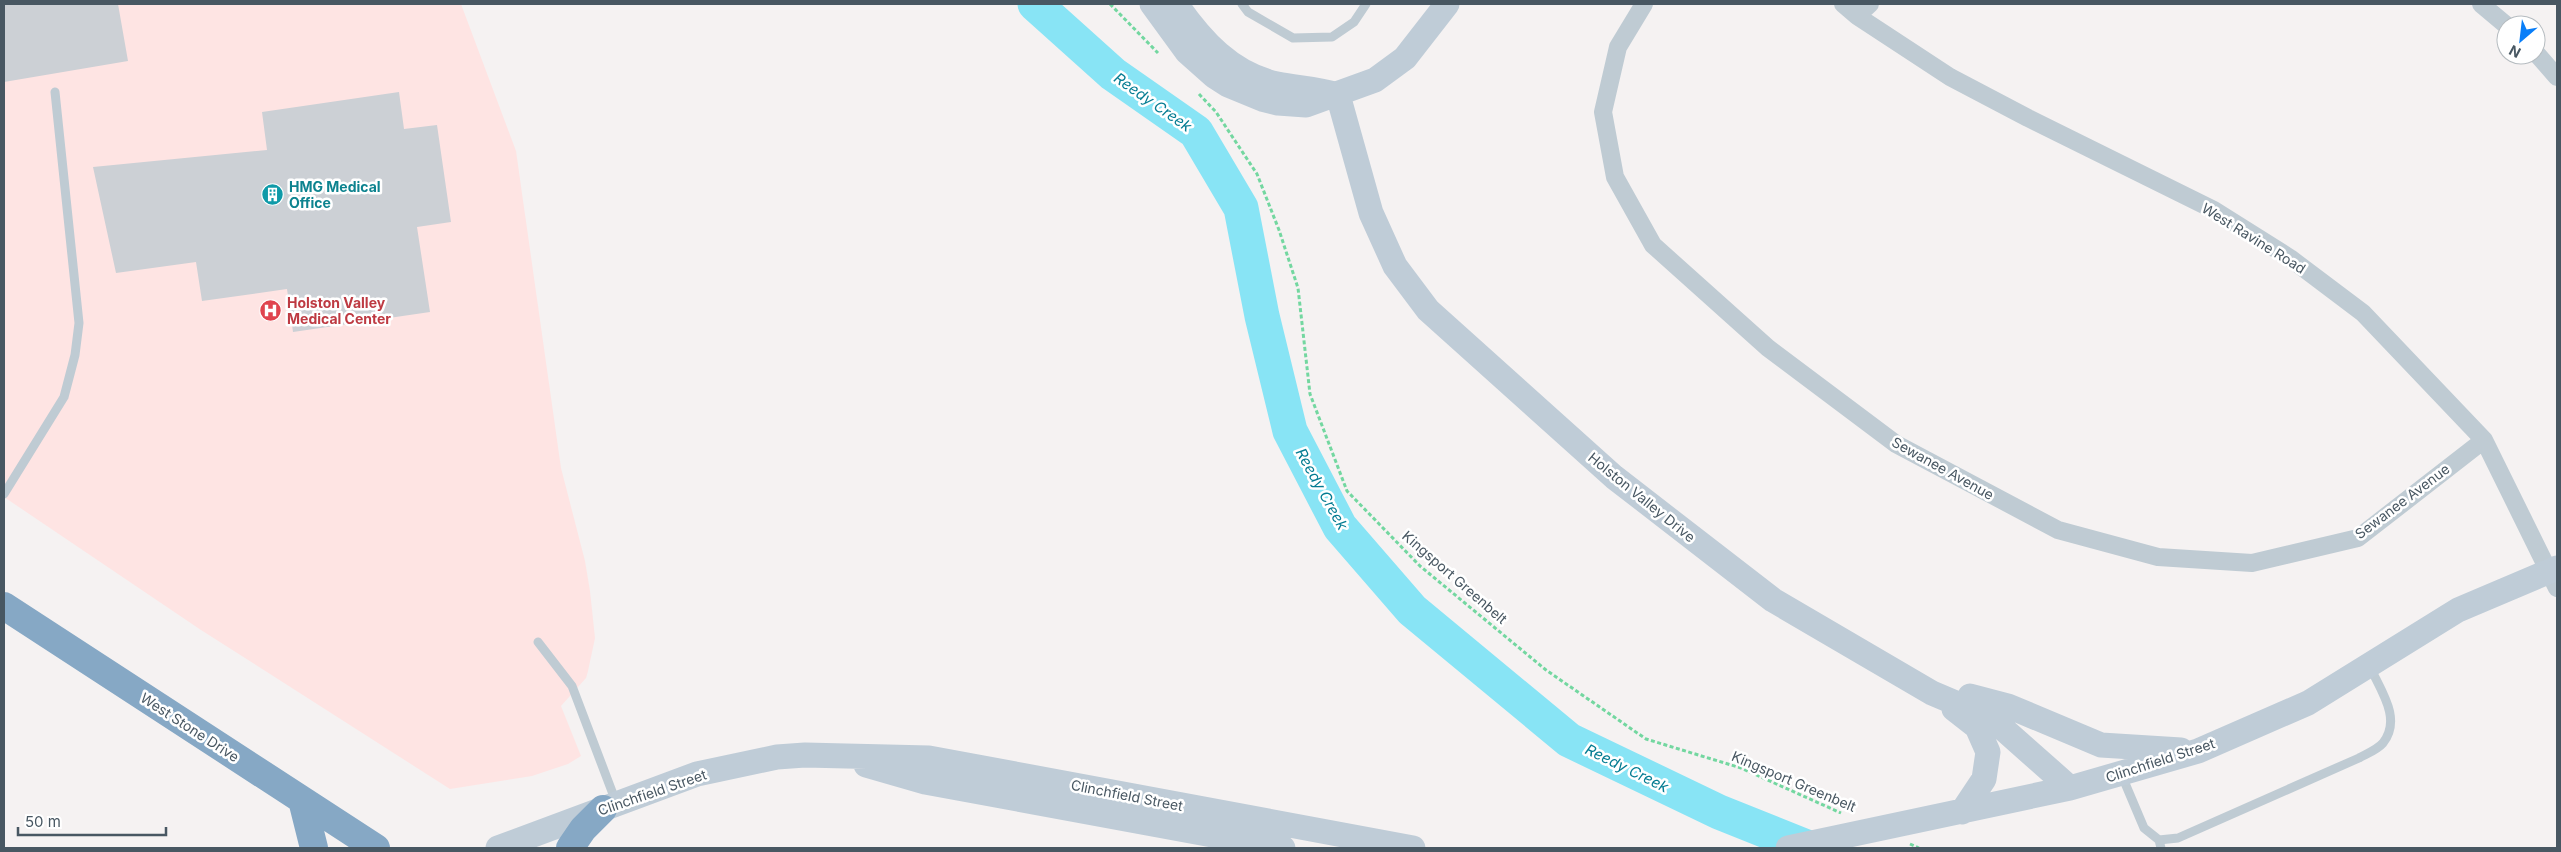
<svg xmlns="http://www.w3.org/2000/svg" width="2561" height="852" font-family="Inter,sans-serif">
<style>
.medical{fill:#fee4e3}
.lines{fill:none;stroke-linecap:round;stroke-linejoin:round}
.river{stroke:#88e4f5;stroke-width:35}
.building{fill:#ccd0d5}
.path{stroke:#73d7a0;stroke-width:3;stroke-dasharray:4 2.5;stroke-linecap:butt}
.lane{stroke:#bfcbd3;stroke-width:9}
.street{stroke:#bfcbd3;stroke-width:18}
.secondary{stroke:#bfccd7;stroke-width:25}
.highway{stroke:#86a8c5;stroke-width:28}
.labels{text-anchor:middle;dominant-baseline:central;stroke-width:5;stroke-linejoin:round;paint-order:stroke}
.culture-label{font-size:14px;font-weight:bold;fill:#0d838f;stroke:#fff;text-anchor:start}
.street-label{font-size:14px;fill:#485762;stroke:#fff}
.health-label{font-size:14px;font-weight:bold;fill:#be3a42;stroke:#fff;text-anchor:start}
.water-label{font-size:15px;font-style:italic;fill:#047c92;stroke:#fff}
</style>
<rect width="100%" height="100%" fill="#f5f2f2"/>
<path class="medical" d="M4 4H461L516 151 561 468 585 561 590 591 595 638 588 671 586 678 561 706 581 756 568 764 532 776 450 789 201 630 4 497Z"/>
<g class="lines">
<path class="river" d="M1035 4 1113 74 1196 132 1241 208 1262 316 1290 431 1340 527 1412 610 1569 740 1719 812 1809 848"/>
</g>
<path class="building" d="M4 4H118L128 61 4 82Z
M399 92 404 129 437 125 451 222 417 227 430 312 293 332 287 289 202 301 196 262 116 273 93 167 267 150 262 112Z"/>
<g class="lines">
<path class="path" d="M1110 4 1158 53
M1199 94 1216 112 1257 174 1279 230 1298 288 1310 394 1347 491 1420 566 1546 670 1646 739 1741 768 1841 813
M1910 844 1919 848"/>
<path class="lane" d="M1242 4 1248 12 1293 38 1332 37 1354 22 1366 4
M4 494 64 397 75 355 79 323 55 92
M538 642 572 686 616 802
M2122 776 2144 828 2159 840 2161 848
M2159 840 2178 838 2359 758C2366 754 2377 750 2383 743 2402 719 2381 691 2370 667"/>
<path class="street" d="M1644 4 1618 47 1603 112 1615 177 1653 245 1768 348 1896 444 2058 530 2158 557 2252 563 2358 538 2484 440
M1843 4 1857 16 1950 77 2028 118 2214 210 2290 258 2363 313 2484 440 2557 588
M2481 4 2506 25
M1857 16 1870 4
M2536 53 2557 77"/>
<path class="secondary" d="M1152 4 1187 52 1214 76 1228 85 1262 99 1278 103 1306 105 1375 80 1405 58 1447 4
M1176 4C1201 40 1231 74 1277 84 1297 88 1317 89 1338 95
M1338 95 1371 213 1395 266 1428 310 1614 477 1773 600 1932 693 1991 718 2070 788
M1970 696 2008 706 2101 745 2181 750
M1954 709 1977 727 1988 752 1984 779 1962 812
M866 765 925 782 1283 848
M498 848 697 774 777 757 805 755 929 758 1413 848
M1788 848 2070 788 2198 751 2308 703 2458 610 2557 568"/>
<path class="highway" d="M4 606 376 848
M302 800 314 848
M570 848 583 829 603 809"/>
</g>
<defs>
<symbol id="building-disc" viewBox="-11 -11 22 22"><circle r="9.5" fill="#0f9aa8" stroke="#fff"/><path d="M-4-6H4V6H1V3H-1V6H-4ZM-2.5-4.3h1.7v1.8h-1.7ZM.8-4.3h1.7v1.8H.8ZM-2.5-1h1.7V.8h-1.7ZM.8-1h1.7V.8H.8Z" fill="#fff"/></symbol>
<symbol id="hospital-disc" viewBox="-11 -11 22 22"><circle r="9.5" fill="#e0444e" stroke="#fff"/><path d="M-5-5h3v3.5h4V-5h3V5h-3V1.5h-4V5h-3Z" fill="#fff"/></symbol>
</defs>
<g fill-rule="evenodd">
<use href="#building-disc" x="260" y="182" width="25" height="25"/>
<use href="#hospital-disc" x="258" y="298" width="25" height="25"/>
</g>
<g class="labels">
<g class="culture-label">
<text x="289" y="186">HMG Medical<tspan x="289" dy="16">Office</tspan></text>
</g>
<g class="street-label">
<text transform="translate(2254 238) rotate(32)">West Ravine Road</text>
<text transform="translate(1943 468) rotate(29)">Sewanee Avenue</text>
<text transform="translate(1642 497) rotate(39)">Holston Valley Drive</text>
<text transform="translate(2402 501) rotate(-37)">Sewanee Avenue</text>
<text transform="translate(1455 577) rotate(41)">Kingsport Greenbelt</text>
<text transform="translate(190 727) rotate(33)">West Stone Drive</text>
<text transform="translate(2160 760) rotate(-18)">Clinchfield Street</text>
<text transform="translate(1794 781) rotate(23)">Kingsport Greenbelt</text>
<text transform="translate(652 792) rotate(-19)">Clinchfield Street</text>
<text transform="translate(1127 795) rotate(11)">Clinchfield Street</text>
</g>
<g class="health-label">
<text x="287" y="302">Holston Valley<tspan x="287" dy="16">Medical Center</tspan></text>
</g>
<g class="water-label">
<text transform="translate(1153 102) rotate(35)">Reedy Creek</text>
<text transform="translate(1322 489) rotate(61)">Reedy Creek</text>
<text transform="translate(1627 768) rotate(26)">Reedy Creek</text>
</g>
</g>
<rect width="2561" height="852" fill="none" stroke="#485762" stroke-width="10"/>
<g transform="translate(2521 40) rotate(208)"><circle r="24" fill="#ffffff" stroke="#b6bcc0"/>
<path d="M0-4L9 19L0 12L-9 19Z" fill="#097ef8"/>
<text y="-8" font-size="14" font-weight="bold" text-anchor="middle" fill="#485762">N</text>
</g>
<path d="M18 827v8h148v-8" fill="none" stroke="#485762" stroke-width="2.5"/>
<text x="25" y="827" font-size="15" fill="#485762" stroke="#ffffff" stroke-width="4" paint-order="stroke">50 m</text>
</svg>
